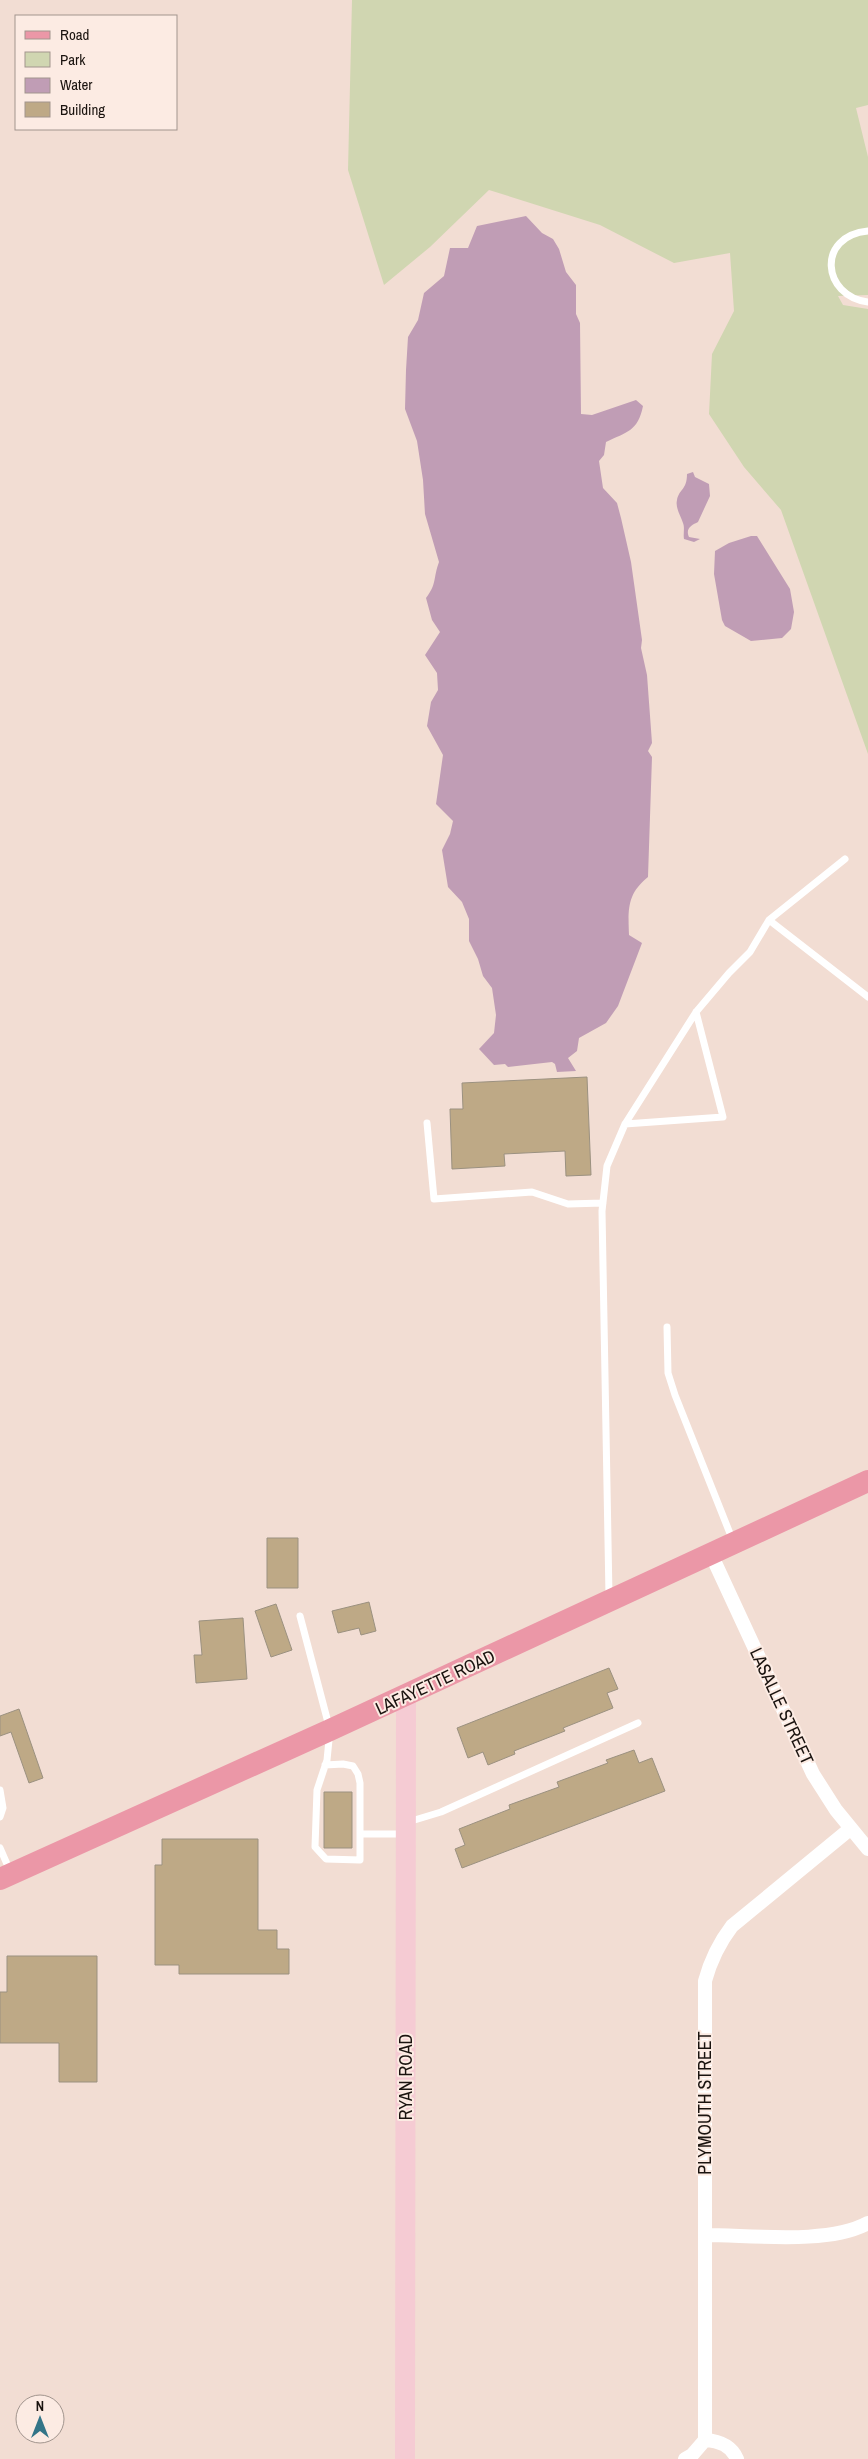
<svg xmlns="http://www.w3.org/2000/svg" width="868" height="2459" font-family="'Archivo Narrow',sans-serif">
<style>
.green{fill:#d0d6b1}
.water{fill:#c09db5}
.building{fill:#bea986;stroke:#9b9180}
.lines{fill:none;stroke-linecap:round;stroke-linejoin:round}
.lane{stroke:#fff;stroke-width:7}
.street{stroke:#fff;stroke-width:14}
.secondary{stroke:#f5cbd3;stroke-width:20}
.primary{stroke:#eb97a7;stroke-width:22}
.labels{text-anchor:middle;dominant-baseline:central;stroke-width:4;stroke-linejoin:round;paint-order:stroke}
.street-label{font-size:18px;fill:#1a130f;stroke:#fcebe3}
</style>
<rect width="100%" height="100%" fill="#f2ddd3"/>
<path class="green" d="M352 0H868V105L856 108 868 157V295L838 296 843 305 868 309V754L781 510 744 467 709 414 712 354 734 311 730 253 674 263 600 225 489 190 430 247 384 285 348 170Z"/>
<path class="water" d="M526 216 542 233 553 239 559 249 566 272 576 285V314L580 323 581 414 592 415 636 400 643 406C638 431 627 432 606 442L604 455 599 461 603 488 617 503 621 518 631 562 642 640 641 648 647 675 652 743 648 751 652 757 648 877C627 894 628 909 629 935L642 943 618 1006 606 1023 579 1038 577 1051 568 1058 576 1071 557 1072 555 1064 552 1062 508 1067 505 1064 494 1065 479 1049 494 1033 496 1015 492 988 483 976 478 959 469 941V919L462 902 448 887 442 850 450 834 453 821 436 804 443 755 427 726 431 702 438 690 437 673 425 655 440 632 432 620 426 598C437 584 433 578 439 562L425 514 423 480 417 441 405 409 406 370 408 337 418 320 424 293 444 276 450 248H468L477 226Z
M693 472 695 477 709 484 710 496 698 522C692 525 685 528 689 537L700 539 694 542 684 539C683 534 685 528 683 523 681 516 675 508 677 500 679 489 687 490 687 474Z
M751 536H757L790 589 794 612 791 629 782 638 751 641 725 626 722 620 714 574 715 551 729 543Z"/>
<path class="building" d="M587 1077 591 1175 566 1176 565 1151 504 1154 505 1166 452 1169 450 1109H463L462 1083Z
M267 1538H298V1588H267Z
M369 1602 376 1631 361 1635 359 1628 338 1633 332 1611Z
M276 1604 292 1650 271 1657 255 1611Z
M243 1618 247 1679 196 1683 194 1655H202L199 1621Z
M609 1668 618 1689 607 1693 613 1708 563 1728 565 1731 514 1751 515 1754 488 1765 483 1752 468 1758 457 1728Z
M19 1709 43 1778 29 1783 11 1732 0 1736V1716Z
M634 1750 639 1763 652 1758 665 1791 462 1868 455 1849 465 1845 459 1829 510 1809 509 1805 559 1787 557 1782 608 1763 606 1760Z
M324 1792H352V1848H324Z
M162 1839H258V1930H277V1949H289V1974H179V1965H155V1865H162Z
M7 1956H97V2082H59V2043H0V1992H7Z"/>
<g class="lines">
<path class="lane" d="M868 231C816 236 822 296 868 302
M769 920 868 997
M427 1123 434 1199 532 1192 568 1204 603 1203
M625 1124 723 1117 696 1012
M667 1327 668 1373 675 1395 733 1541
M609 1596 602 1211 607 1166 625 1124 696 1012 729 973 750 952 769 920 845 859
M300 1616 330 1730 327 1760 317 1790 315 1847 326 1859 360 1860V1783L358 1774 353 1766 343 1764 325 1765
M0 1790 3 1808 0 1817
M408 1822 441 1812 638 1723
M360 1834H405
M0 1848 10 1871"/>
<path class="street" d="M711 1554 813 1774 836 1810 868 1849
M705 2235C751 2235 828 2245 868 2223
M705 2440C719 2441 731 2445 737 2459
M685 2459 692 2455 705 2440V1981C711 1959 719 1943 732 1926L850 1829"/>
<path class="secondary" d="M405 2459 406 1695"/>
<path class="primary" d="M0 1879 330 1730 868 1481"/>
</g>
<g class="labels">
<g class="street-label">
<text transform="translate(435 1682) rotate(-25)">LAFAYETTE ROAD</text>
<text transform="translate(782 1706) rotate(65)">LASALLE STREET</text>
<text transform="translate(405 2077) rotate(-90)">RYAN ROAD</text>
<text transform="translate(704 2103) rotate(-90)">PLYMOUTH STREET</text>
</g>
</g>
<rect x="15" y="15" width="162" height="115" fill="#fcebe3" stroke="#a2958e"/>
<rect x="25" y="31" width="25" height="8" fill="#eb97a7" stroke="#a2958e"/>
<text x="60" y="40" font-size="15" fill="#1a130f">Road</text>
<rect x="25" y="52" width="25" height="15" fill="#d0d6b1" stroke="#a2958e"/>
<text x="60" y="65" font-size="15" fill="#1a130f">Park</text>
<rect x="25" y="78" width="25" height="15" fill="#c09db5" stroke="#a2958e"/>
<text x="60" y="90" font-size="15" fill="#1a130f">Water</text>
<rect x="25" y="102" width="25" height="15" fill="#bea986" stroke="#a2958e"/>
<text x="60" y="115" font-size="15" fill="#1a130f">Building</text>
<g transform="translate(40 2419)"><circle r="24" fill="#fcebe3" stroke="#a2958e"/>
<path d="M0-4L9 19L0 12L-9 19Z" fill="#347588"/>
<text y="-8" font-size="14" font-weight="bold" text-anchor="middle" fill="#1a130f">N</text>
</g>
</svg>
